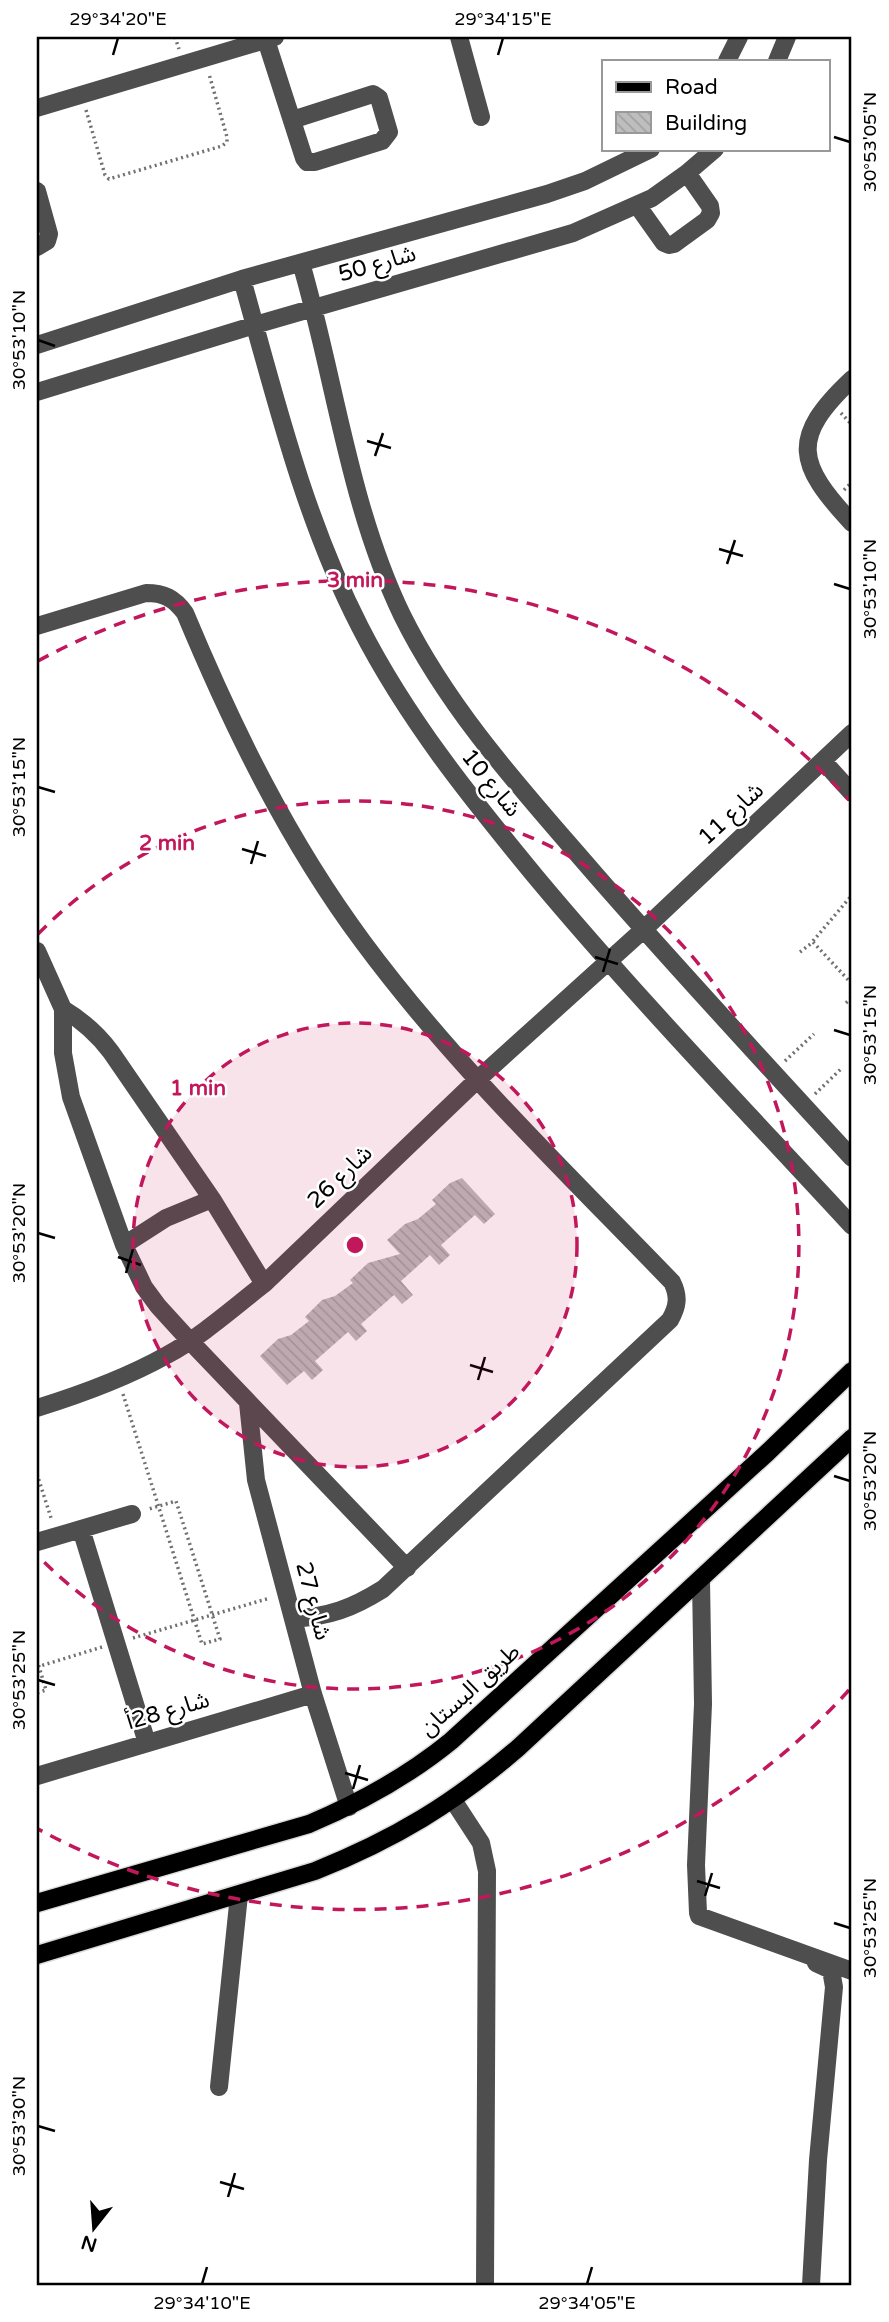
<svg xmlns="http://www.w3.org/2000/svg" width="889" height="2322" font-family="'Varela Round','Noto Sans Arabic',sans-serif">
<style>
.building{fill:url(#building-back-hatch)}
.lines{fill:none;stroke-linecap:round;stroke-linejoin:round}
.major-casing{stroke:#dbdbdb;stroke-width:21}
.path{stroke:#707070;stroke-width:3.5;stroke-dasharray:2 3.5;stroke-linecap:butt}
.minor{stroke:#4e4e4e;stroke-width:18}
.major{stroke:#000;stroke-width:18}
.ticks{fill:none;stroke:#000;stroke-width:2.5}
.ring{fill:none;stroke:#c2185b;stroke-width:3.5;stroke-dasharray:12 9}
.labels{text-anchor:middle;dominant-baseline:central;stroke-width:5;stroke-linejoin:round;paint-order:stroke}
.street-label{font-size:23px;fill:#000;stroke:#fff}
.centre{fill:#c2185b;stroke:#fff;stroke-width:3.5}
.ring-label{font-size:21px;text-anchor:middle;font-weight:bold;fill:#c2185b;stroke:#fff;stroke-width:5;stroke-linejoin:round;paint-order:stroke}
.neatline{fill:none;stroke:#000;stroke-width:2.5}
.ticks-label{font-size:18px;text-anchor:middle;fill:#000}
</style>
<defs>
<pattern id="building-back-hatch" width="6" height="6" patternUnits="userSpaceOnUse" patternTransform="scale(1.75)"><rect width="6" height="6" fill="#bebebe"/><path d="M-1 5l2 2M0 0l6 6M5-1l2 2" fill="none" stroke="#a2a2a2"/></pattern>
</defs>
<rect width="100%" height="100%" fill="#fff"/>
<path class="building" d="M462 1178 495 1214 484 1224 475 1215 441 1245 450 1255 439 1265 430 1255 401 1281 413 1295 402 1304 394 1295 361 1324 367 1331 356 1341 348 1332 315 1361 323 1370 312 1380 304 1371 287 1385 260 1356 278 1339 291 1335 309 1321 305 1317 322 1300 335 1296 353 1283 350 1280 368 1263 400 1254 387 1240 405 1224 418 1219 436 1204 432 1200 450 1183Z"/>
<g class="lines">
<defs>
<path id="major" d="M37 1903 309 1824C361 1802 407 1777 451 1741L768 1452 852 1371
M37 1955 315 1871C395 1839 453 1804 518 1748L852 1438"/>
</defs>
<use href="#major" class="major-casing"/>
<path class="path" d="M175 37 179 49
M86 110 105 175 109 179 222 146 227 142V137L209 74
M841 413 852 425
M844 490 852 482
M813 941 852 895
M800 952 813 942 852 984
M846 1003 852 997
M785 1061 814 1034
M815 1094 842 1068
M123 1394 202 1644 220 1639 176 1501 149 1509
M37 1474 52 1521
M133 1638 270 1598
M37 1660 46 1690 37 1693
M37 1667 102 1647"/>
<path class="minor" d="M459 37 481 117
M266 40 304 158 307 162H315L382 141 389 132 379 98 373 94 292 120
M727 61 739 37
M777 61 787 37
M37 108 275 37
M37 191 49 234 47 241 37 247
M637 205 664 243 669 245 674 244 707 220 711 213 710 206 687 173
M301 263C335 379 349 505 402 615 447 706 515 782 581 858 669 960 761 1059 852 1158
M242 279C275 397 304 518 360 627 407 719 470 797 535 876 636 997 745 1110 852 1226
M37 345 242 279 547 194 585 181 651 149
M852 379C789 438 797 464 852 523
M37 392 255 325 573 233 652 198 687 173 715 149
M37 626 146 593C164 593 174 598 185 613 233 728 288 841 363 942 454 1065 566 1172 672 1282 679 1296 678 1306 670 1320L383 1589C351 1609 330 1616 293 1619
M823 761 852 793
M37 951 63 1009V1053L71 1097 124 1245 144 1287 158 1306 189 1340 407 1568
M63 1009C83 1021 97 1033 111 1052L212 1199 264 1284
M124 1245 166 1218 212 1199
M248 1403 256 1480 313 1694 349 1807
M37 1408C82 1394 126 1378 167 1355 202 1336 233 1308 264 1284L477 1080 643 930 852 733
M81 1529 147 1743
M37 1542 132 1514
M701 1580 703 1704 696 1865 698 1913 699 1916 852 1971
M37 1776 313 1694
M453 1800 481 1843 487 1871 485 2285
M219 2087 239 1895
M811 2285 818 2160 834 1987 831 1970 816 1963"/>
<use href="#major" class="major"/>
</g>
<path class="ticks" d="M113 55 118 38M498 55 503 38M834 137 850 142M38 340 55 346M367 441 391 448M375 456 383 433M719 549 743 556M727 564 735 540M834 584 850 589M38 787 55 792M242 849 266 856M251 864 258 841M595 957 618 964M603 972 610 949M834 1030 850 1035M38 1233 55 1238M118 1257 141 1265M126 1273 133 1249M470 1365 493 1372M478 1380 485 1357M834 1476 850 1481M38 1680 55 1685M345 1773 368 1780M353 1789 360 1765M697 1881 720 1888M705 1896 712 1873M834 1923 850 1928M38 2126 55 2131M220 2182 244 2189M228 2197 235 2173M202 2284 207 2267M587 2284 592 2267"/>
<circle cx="355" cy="1245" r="222" fill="#c2185b" fill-opacity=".12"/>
<g class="ring">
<circle cx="355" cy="1245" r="222"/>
<path d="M38 934A444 444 0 1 1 38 1556"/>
<path d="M849 1690A665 665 0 0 1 38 1829M38 661A665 665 0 0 1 849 800"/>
</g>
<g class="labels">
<g class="street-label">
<text transform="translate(377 264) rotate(-16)">شارع 50</text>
<text transform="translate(491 783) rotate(51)">شارع 10</text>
<text transform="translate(731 814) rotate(-43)">شارع 11</text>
<text transform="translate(340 1177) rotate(-44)">شارع 26</text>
<text transform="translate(313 1601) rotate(75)">شارع 27</text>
<text transform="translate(470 1690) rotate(-42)">طريق البستان</text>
<text transform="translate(168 1711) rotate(-16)">شارع 28أ</text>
</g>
</g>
<circle cx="355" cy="1245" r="10" class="centre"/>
<g class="ring-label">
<text x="355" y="587">3 min</text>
<text x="167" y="850">2 min</text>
<text x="198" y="1095">1 min</text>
</g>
<rect width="889" height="2322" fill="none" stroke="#ffffff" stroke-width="77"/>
<rect x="602" y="60" width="228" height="91" fill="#ffffff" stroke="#999999" stroke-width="2"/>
<rect x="616" y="82" width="35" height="10" fill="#000000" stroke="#999999" stroke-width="2"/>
<text x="665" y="94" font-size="21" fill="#000000">Road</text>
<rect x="616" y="112" width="35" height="21" fill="url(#building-back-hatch)" stroke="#999999" stroke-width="2"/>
<text x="665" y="130" font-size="21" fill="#000000">Building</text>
<g transform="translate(94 2228) rotate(197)" stroke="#ffffff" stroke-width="5" paint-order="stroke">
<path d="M0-5L12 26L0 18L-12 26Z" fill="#000000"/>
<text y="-10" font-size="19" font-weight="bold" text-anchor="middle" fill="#000000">N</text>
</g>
<rect x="38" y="38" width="812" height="2246" class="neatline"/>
<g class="ticks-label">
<text x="118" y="25">29°34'20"E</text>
<text x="503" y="25">29°34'15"E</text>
<text transform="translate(870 142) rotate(-90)" y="6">30°53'05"N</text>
<text transform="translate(19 340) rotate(-90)" y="6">30°53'10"N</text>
<text transform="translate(870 589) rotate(-90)" y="6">30°53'10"N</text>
<text transform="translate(19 787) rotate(-90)" y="6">30°53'15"N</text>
<text transform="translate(870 1035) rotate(-90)" y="6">30°53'15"N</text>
<text transform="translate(19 1233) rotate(-90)" y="6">30°53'20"N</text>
<text transform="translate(870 1481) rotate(-90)" y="6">30°53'20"N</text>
<text transform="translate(19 1680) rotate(-90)" y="6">30°53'25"N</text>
<text transform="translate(870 1928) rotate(-90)" y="6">30°53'25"N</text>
<text transform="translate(19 2126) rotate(-90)" y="6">30°53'30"N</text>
<text x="202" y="2309">29°34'10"E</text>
<text x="587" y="2309">29°34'05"E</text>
</g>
</svg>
